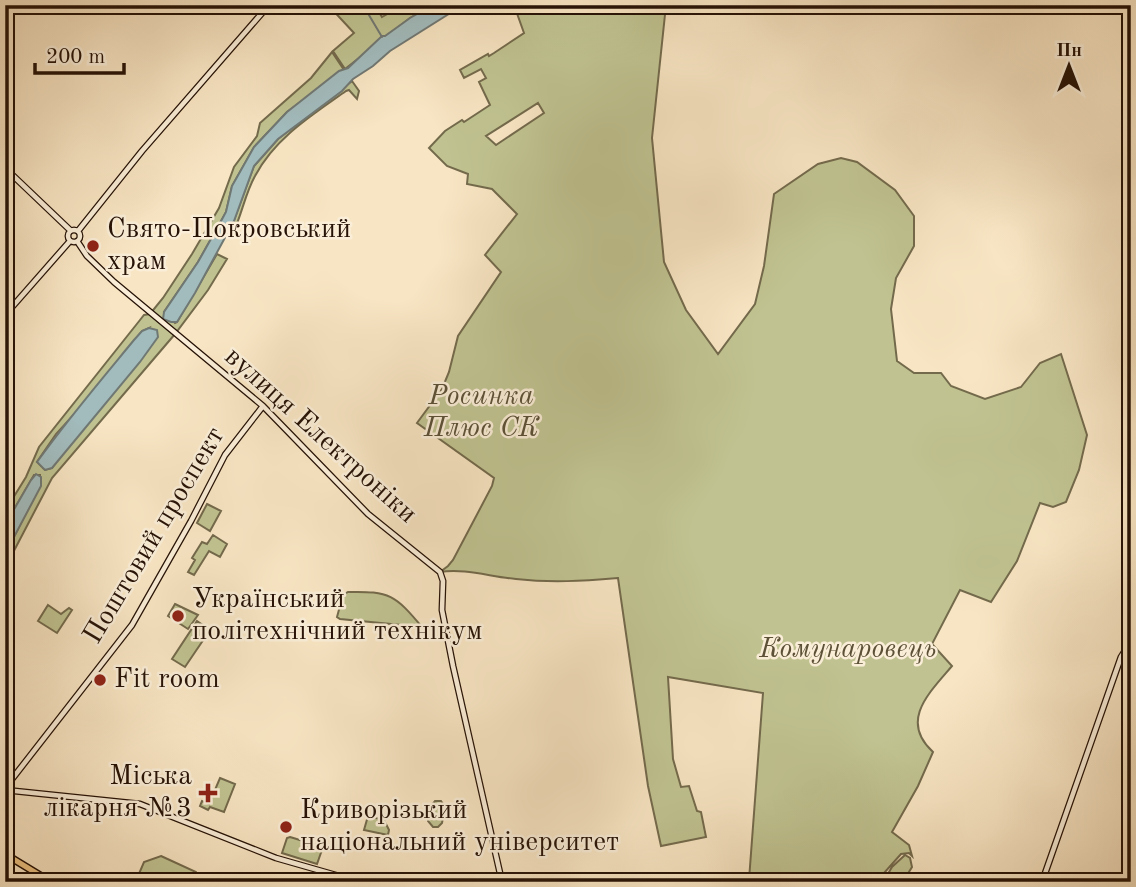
<svg xmlns="http://www.w3.org/2000/svg" width="1136" height="887" font-family="'Old Standard TT',serif">
<style>
.green{fill:#c0c391;stroke:#736a4c;stroke-width:2;fill-rule:evenodd}
.water{fill:#a2bcbe;stroke:#707874;stroke-width:2}
.lines{fill:none;stroke-linecap:round;stroke-linejoin:round}
.stream{stroke:#707874;stroke-width:2}
.secondary-casing{stroke:#261206;stroke-width:7}
.primary-casing{stroke:#261206;stroke-width:8}
.secondary{stroke:#faeed8;stroke-width:4.5}
.primary{stroke:#ecc282;stroke-width:5}
.poi-dot{fill:#8f2418;stroke:#faeed8;stroke-width:2.5}
.labels{text-anchor:middle;dominant-baseline:central;stroke-width:5;stroke-linejoin:round;paint-order:stroke}
.poi-label{font-size:28px;fill:#261206;stroke:#faeed8;text-anchor:start}
.park-label{font-size:28px;font-style:italic;fill:#5c5037;stroke:#faeed8}
.street-label{font-size:28px;fill:#261206;stroke:#faeed8}
</style>
<rect width="100%" height="100%" fill="#f8e5c3"/>
<filter id="stains"><feTurbulence type="fractalNoise" baseFrequency=".00286" numOctaves="4"/><feColorMatrix values="0 0 0 0 .2 0 0 0 0 .09 0 0 0 0 .02 0 0 0 .5 -.17"/></filter>
<radialGradient id="worn" r=".72"><stop offset=".6" stop-color="#630" stop-opacity="0"/><stop offset="1" stop-color="#630" stop-opacity=".3"/></radialGradient>
<path class="green" d="M328 5H375L382 17C403 4 409 5 433 5L410 18 345 69 333 51 354 33Z
M514 5H666L652 138 664 262 686 310 718 354 755 304 764 266 774 194 818 164 841 158 857 162 895 190 914 216V246L896 278 891 309 897 361 914 373H941L951 386 985 399 1021 387 1040 363 1061 354 1087 435 1079 470 1066 502 1053 507 1040 503 1017 561 991 602 960 590 932 644 952 666C929 693 899 721 933 752L918 786 892 832 909 845 912 856 909 853 901 854 876 882H742L749 880 763 693 668 677 673 759 681 787 689 786 697 811 701 812 706 837 661 846 648 786 618 578C582 581 552 583 516 579 491 577 465 568 440 572L448 566 453 560 492 486 494 478 417 423 442 389 449 372 458 336 501 272 485 255 517 214 492 189 467 184 468 174 447 166 429 148 445 131 462 120 464 122 490 105 479 82 486 78 481 69 464 78 460 70 488 54 489 56 494 53 524 33ZM538 103 544 113 496 145 486 136Z
M332 52 344 70 287 112 254 147 232 186 226 212 220 223 198 262 164 312 175 323 177 322 217 254 227 259 208 290 175 334 52 478 5 568V554L40 486V475H34L5 525V511L26 477 39 447 140 320 144 315 150 314 163 298 192 254 219 208 234 167 257 136 260 123 311 78ZM149 328 78 434 52 468 45 470 37 462 56 434 79 409 142 331Z
M352 81 359 91 357 99 349 90 346 91C312 115 275 138 255 176 245 194 242 214 233 233L230 231 254 166 278 139Z
M207 504 221 511 210 531 197 523Z
M213 535 227 544 220 557 209 551 194 575 188 572 195 560 192 558 202 542 207 544Z
M348 592C390 591 395 595 422 627L340 619 337 617 343 595Z
M175 604 198 615 188 629 168 616Z
M48 605 61 614 69 608 72 610 57 633 38 621Z
M197 621 210 630 185 667 172 659Z
M220 778 235 784 224 812 210 807 208 810 200 806 202 801 209 804Z
M441 801 445 807 442 823 438 827H433L428 821 432 805 435 801Z
M368 816 384 820 389 830 388 835 364 830Z
M290 837 323 847 317 864 282 853 287 838Z
M905 855 910 858 912 867 904 880 885 879 892 867Z
M161 856 196 872 203 882H148L146 878 138 876 144 862Z"/>
<path class="water" d="M433 5H463L390 51 373 66 353 79 342 91 278 139 254 166 234 221 195 293 177 322H171L163 319 164 312 198 262 220 223 226 212 232 186 254 147 287 112 339 71 348 68 382 36H385L410 18Z
M149 328 157 330 158 337 140 362 52 468 45 470 37 462C67 420 101 380 134 340L142 331Z
M36 474 41 477V486L5 554V525L31 480Z"/>
<g class="lines">
<path class="stream" d="M363 5 382 37"/>
<defs>
<path id="secondary" d="M5 168 70 230
M68 236a6 6 0 1 1 12 0a6 6 0 1 1-12 0Z
M78 231 142 151 269 5
M77 241 87 256 114 282 263 406 368 514 440 572 443 581 442 610 453 666 502 882
M5 315 70 241
M5 788 132 625 191 521 225 455 263 406
M5 790 140 804 276 858 360 882
M1042 882 1121 657 1131 641"/>
<path id="primary" d="M5 795V800
M5 854 51 882"/>
</defs>
<use href="#secondary" class="secondary-casing"/>
<use href="#primary" class="primary-casing"/>
<use href="#secondary" class="secondary"/>
<use href="#primary" class="primary"/>
</g>
<g class="poi-dot">
<circle cx="93" cy="246" r="7"/>
<circle cx="178" cy="616" r="7"/>
<circle cx="100" cy="680" r="7"/>
<path d="M204.5 782.5h7v7h7v7h-7v7h-7v-7h-7v-7h7z"/>
<circle cx="286" cy="827" r="7"/>
</g>
<g class="labels">
<g class="poi-label">
<text x="107" y="230">Свято-Покровський<tspan x="107" dy="32">храм</tspan></text>
<text x="192" y="600">Український<tspan x="192" dy="32">політехнічний технікум</tspan></text>
<text x="114" y="680">Fit room</text>
<text x="192" y="777" text-anchor="end">Міська<tspan x="192" dy="32">лікарня №3</tspan></text>
<text x="300" y="811">Криворізький<tspan x="300" dy="32">національний університет</tspan></text>
</g>
<g class="park-label">
<text x="481" y="397">Росинка<tspan x="481" dy="32">Плюс СК</tspan></text>
<text x="848" y="650">Комунаровець</text>
</g>
<g class="street-label">
<text transform="translate(320 436) rotate(42)">вулиця Електроніки</text>
<text transform="translate(155 536) rotate(-59)">Поштовий проспект</text>
</g>
</g>
<rect width="1136" height="887" fill="none" stroke="#f8e5c3" stroke-width="28"/>
<rect x="7" y="7" width="1122" height="873" fill="none" stroke="#261206" stroke-width="3.5"/>
<rect x="14" y="14" width="1108" height="859" fill="none" stroke="#261206" stroke-width="2"/>
<g transform="translate(1069 66)" stroke="#faeed8" stroke-width="5" paint-order="stroke">
<path d="M0-5L12 26L0 18L-12 26Z" fill="#261206"/>
<text y="-10" font-size="19" font-weight="bold" text-anchor="middle" fill="#261206">Пн</text>
</g>
<path d="M35 63v10h89v-10" fill="none" stroke="#261206" stroke-width="3.5"/>
<text x="46" y="63" font-size="21" fill="#261206" stroke="#faeed8" stroke-width="5" paint-order="stroke">200 m</text>
<rect width="100%" height="100%" filter="url(#stains)"/>
<rect width="100%" height="100%" fill="url(#worn)"/>
</svg>
